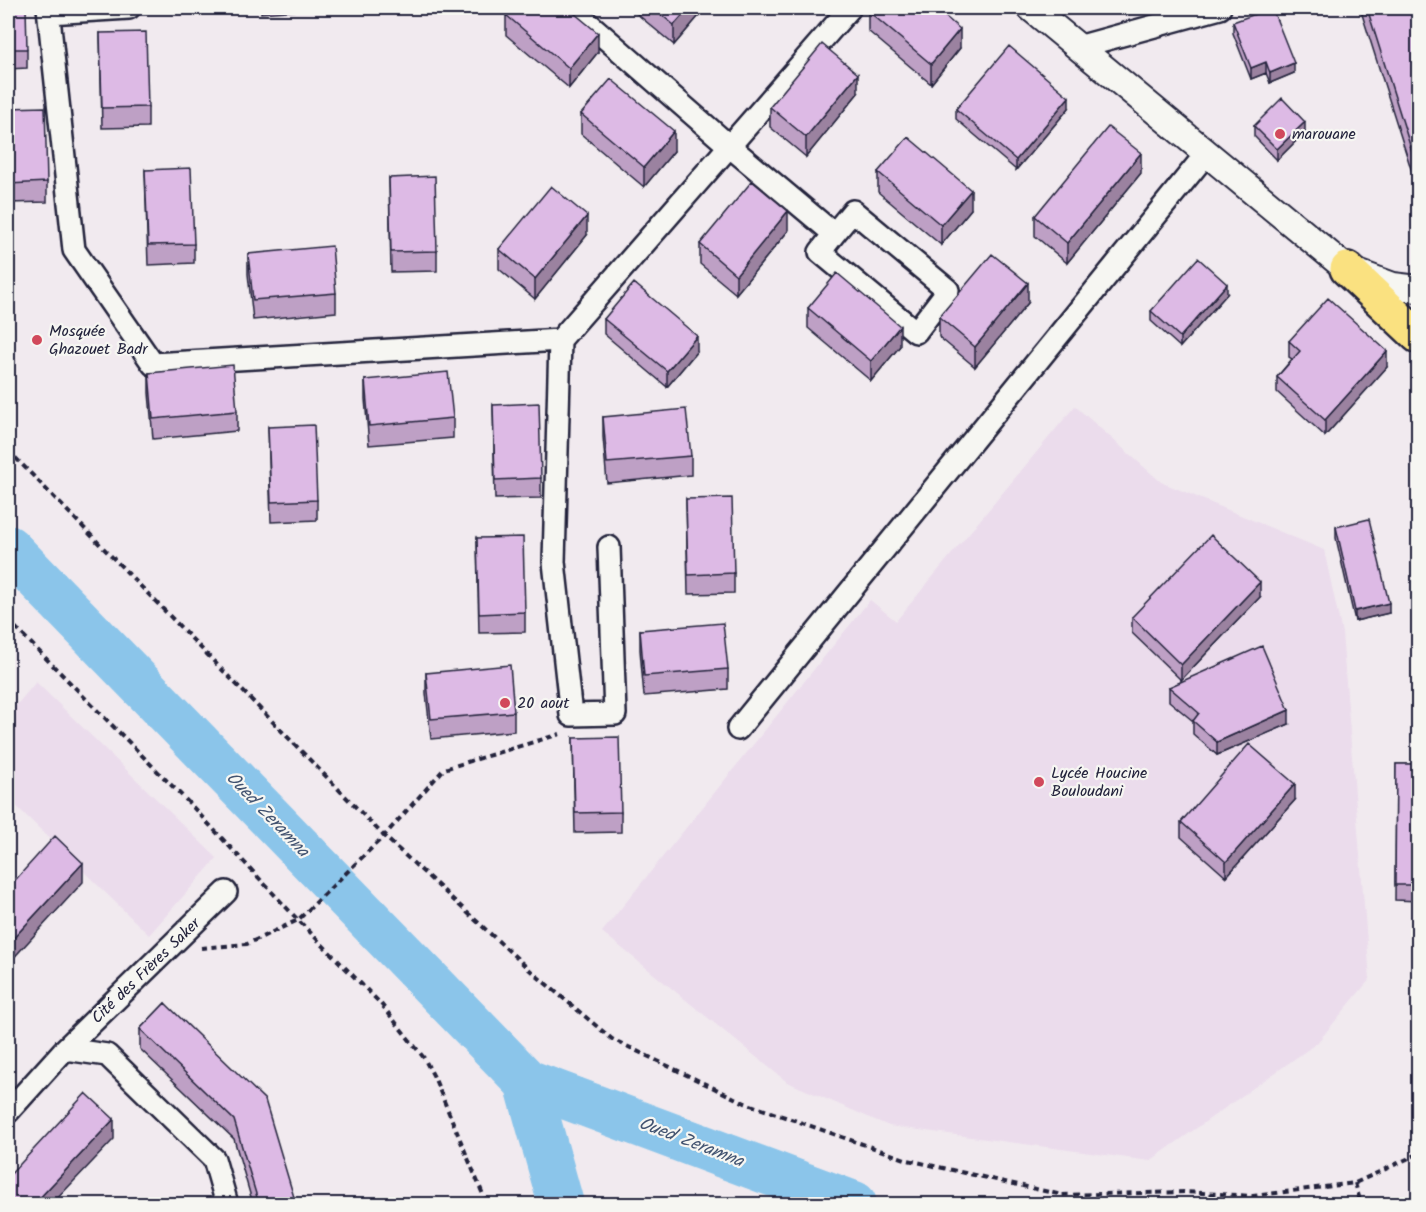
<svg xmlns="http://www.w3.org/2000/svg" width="1426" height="1212" font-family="Kalam,sans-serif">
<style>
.built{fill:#ebdcec}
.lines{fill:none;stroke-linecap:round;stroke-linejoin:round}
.river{stroke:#8bc5ea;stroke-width:46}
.minor-casing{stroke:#22223b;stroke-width:26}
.tertiary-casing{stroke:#22223b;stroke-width:30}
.trunk-casing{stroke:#22223b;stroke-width:38}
.path{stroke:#22223b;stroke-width:4;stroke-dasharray:6 4.5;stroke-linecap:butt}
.minor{stroke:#f6f6f2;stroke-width:21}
.tertiary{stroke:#f6f6f2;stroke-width:26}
.trunk{stroke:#fae180;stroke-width:33}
.wall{fill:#bea0c5;stroke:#22223b;stroke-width:1.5}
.shaded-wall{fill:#9b82a0;stroke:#22223b;stroke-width:1.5}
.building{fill:#ddbae5;stroke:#22223b;stroke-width:1.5}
.poi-dot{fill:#d1495b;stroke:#f6f6f2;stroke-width:2}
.labels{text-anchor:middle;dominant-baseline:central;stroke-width:4.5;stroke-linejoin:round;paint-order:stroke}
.poi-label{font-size:16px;fill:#22223b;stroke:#f6f6f2;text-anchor:start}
.street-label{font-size:16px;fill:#22223b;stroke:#f6f6f2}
.water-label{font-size:18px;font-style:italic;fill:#425370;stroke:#f6f6f2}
</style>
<rect width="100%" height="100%" fill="#f1eaef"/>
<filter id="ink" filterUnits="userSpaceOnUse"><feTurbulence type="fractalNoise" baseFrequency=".0167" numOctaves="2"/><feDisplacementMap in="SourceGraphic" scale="12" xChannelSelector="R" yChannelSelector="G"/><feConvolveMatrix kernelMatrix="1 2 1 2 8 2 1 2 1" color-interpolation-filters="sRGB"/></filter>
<g filter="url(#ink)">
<path class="built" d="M1075 406 1161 482 1324 550 1342 633 1370 979 1317 1043 1150 1161 889 1126 787 1082 602 932 870 600 896 621Z
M36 682 217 858 149 935 8 798V715Z"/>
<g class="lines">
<path class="river" d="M8 548 527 1082 561 1204
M527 1082 854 1204"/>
<defs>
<path id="minor" d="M48 8 74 250 153 364 560 340 554 562 571 715 615 714 609 547
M571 8 728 145 834 234 820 252 916 332 948 290 853 211 834 234
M49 13 129 8
M1078 47 1220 8
M560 340 850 8
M738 729 1206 154
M65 1049 226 892
M8 1112 65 1049 107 1055 214 1159 227 1204"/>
<path id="tertiary" d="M1031 8 1347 269 1393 286 1418 289"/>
<path id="trunk" d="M1347 269 1418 336"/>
</defs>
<use href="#minor" class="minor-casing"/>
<use href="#tertiary" class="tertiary-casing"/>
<use href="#trunk" class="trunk-casing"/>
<path class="path" d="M8 450 384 836 532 972 612 1039 745 1103 908 1160 1062 1195 1184 1192 1253 1196 1355 1183 1418 1154
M8 620 190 804 298 920 381 1004 424 1058 434 1077 487 1204
M201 948 247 944 298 920 384 836 444 769 560 734
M1355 1183 1361 1204"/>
<use href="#minor" class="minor"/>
<use href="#tertiary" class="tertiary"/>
<use href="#trunk" class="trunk"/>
</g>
<path class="wall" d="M8 8 27 49V68L8 69Z
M261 8H327L261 13Z
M389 8H441L390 12Z
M630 8H704V10L674 45Z
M1360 8H1419V194Z
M868 11 960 48 931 84 868 31Z
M506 15 598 52 569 88 506 35Z
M1233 22 1294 73 1270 83 1266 73 1251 79 1233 33Z
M100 33 148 107V127L102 128Z
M858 93 806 157 770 127V107Z
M8 108 47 182V202L8 203Z
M1069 108 1016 170 956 119V109Z
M581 114 674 151 644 187 581 134Z
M1254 126 1305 132 1277 160 1254 136Z
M145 170 194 244V263L148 265Z
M878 172 971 209 941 245 878 192Z
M1141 173 1067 263 1035 236V216Z
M389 178 437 251V271L391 272Z
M788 231 736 294 700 264V244Z
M587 235 535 299 499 269V249Z
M248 254 336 293V312L253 320 248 274Z
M1227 294 1180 347 1151 321V311Z
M1028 303 975 367 939 337V317Z
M808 308 900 346 871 381 808 328Z
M604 319 697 351 667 387 604 334Z
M1289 341 1387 367 1325 436 1277 392V377L1292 359 1289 357Z
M149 373 237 411V431L153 439 149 393Z
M365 380 453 418V438L369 445 365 399Z
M493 405 541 478V498L495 499Z
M603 417 691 456V475L607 483 603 437Z
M268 427 317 500V520L271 522Z
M686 499 734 573V593L688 594Z
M1336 527 1389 613 1355 621 1336 538Z
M477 538 525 612V632L479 633Z
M1260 597 1181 680 1132 633V617Z
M640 630 728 669V689L644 696 640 650Z
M426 673 514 712V731L431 739 426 693Z
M1169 687 1289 724 1217 755 1193 734V721L1169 701Z
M573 738 621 812V832L575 833Z
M1396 764H1419V901L1395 900Z
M1295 800 1226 877 1181 837V822Z
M165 1003 296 1204H253L234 1139 140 1049V1029Z"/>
<path class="shaded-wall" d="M689 8H704V10L674 45V25Z
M960 29V48L931 84V64Z
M598 33V52L569 88V68Z
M1266 62V73L1251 79V68Z
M1294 63V73L1270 83V73Z
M858 74V93L806 157V137Z
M1069 97V108L1016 170V160Z
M1305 122V132L1277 160V149Z
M674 131V151L644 187V167Z
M1141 153V173L1067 263V243Z
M971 190V209L941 245V225Z
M788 211V231L736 294V275Z
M587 216V235L535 299V279Z
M1028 283V303L975 367V347Z
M1227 284V294L1180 347V337Z
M900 326V346L871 381V361Z
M697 336V351L667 387V371Z
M1387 351V367L1325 436V420Z
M1260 582V597L1181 680V665Z
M1389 603V613L1355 621V611Z
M1289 710V724L1217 755V742Z
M1295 784V800L1226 877V862Z
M83 863V882L8 964V944Z
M114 1119V1139L52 1204H34Z"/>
<path class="building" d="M8 8H26L27 49H8Z
M512 8H568L598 33 569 68 506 15Z
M653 8H689L674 25Z
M871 8H935L960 29 931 64 868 11Z
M1272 8 1294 63 1270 73 1266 62 1251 68 1233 22Z
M1367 8H1419V174Z
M146 32 148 107 102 108 100 33Z
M822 44 858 74 806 137 770 107Z
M1009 46 1069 97 1016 160 956 109Z
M611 79 674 131 644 167 581 114Z
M1282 98 1305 122 1277 149 1254 126Z
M45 107 47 182 8 184V108Z
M1108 127 1141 153 1067 243 1035 216Z
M908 137 971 190 941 225 878 172Z
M191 168 194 244 148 245 145 170Z
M435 176 437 251 391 252 389 178Z
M752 181 788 211 736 275 700 244Z
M551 186 587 216 535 279 499 249Z
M332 246 336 293 253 300 248 254Z
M992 254 1028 283 975 347 939 317Z
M1198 258 1227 284 1180 337 1151 311Z
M837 273 900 326 871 361 808 308Z
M634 283 697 336 667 371 604 319Z
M1328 298 1387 351 1325 420 1277 377 1300 351 1289 341Z
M233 365 237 411 153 419 149 373Z
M448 372 453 418 369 426 365 380Z
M539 403 541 478 495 480 493 405Z
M686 409 691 456 607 463 603 417Z
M314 425 317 500 271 502 268 427Z
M732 498 734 573 688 575 686 499Z
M1369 519 1389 603 1355 611 1336 527Z
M1211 535 1260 582 1181 665 1132 617Z
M523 537 525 612 479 614 477 538Z
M723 623 728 669 644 676 640 630Z
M1262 646 1289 710 1217 742 1193 721 1199 713 1169 687Z
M510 665 514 712 431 719 426 673Z
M619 737 621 812 575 813 573 738Z
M1249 744 1295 784 1226 862 1181 822Z
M1396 764H1419V885H1395Z
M55 836 83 863 8 944V888Z
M165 1003 265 1100 296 1204H259L234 1120 140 1029Z
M86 1093 114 1119 34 1204H8V1177Z"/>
</g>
<g class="poi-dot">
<circle cx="1280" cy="134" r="6"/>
<circle cx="37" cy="340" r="6"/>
<circle cx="505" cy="703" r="6"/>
<circle cx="1039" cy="782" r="6"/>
</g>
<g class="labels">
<g class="poi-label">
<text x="1292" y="134">marouane</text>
<text x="49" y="331">Mosquée<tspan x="49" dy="18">Ghazouet Badr</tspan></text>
<text x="517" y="703">20 aout</text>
<text x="1051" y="773">Lycée Houcine<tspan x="1051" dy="18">Bouloudani</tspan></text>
</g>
<g class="street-label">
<text transform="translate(146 971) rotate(-44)">Cité des Frères Saker</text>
</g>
<g class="water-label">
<text transform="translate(267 815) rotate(46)">Oued Zeramna</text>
<text transform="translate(691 1143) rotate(21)">Oued Zeramna</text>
</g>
</g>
<rect width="1426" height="1212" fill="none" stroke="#f6f6f2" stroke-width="30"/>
<rect x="15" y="15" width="1396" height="1182" fill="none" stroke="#22223b" stroke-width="2" filter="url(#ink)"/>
</svg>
